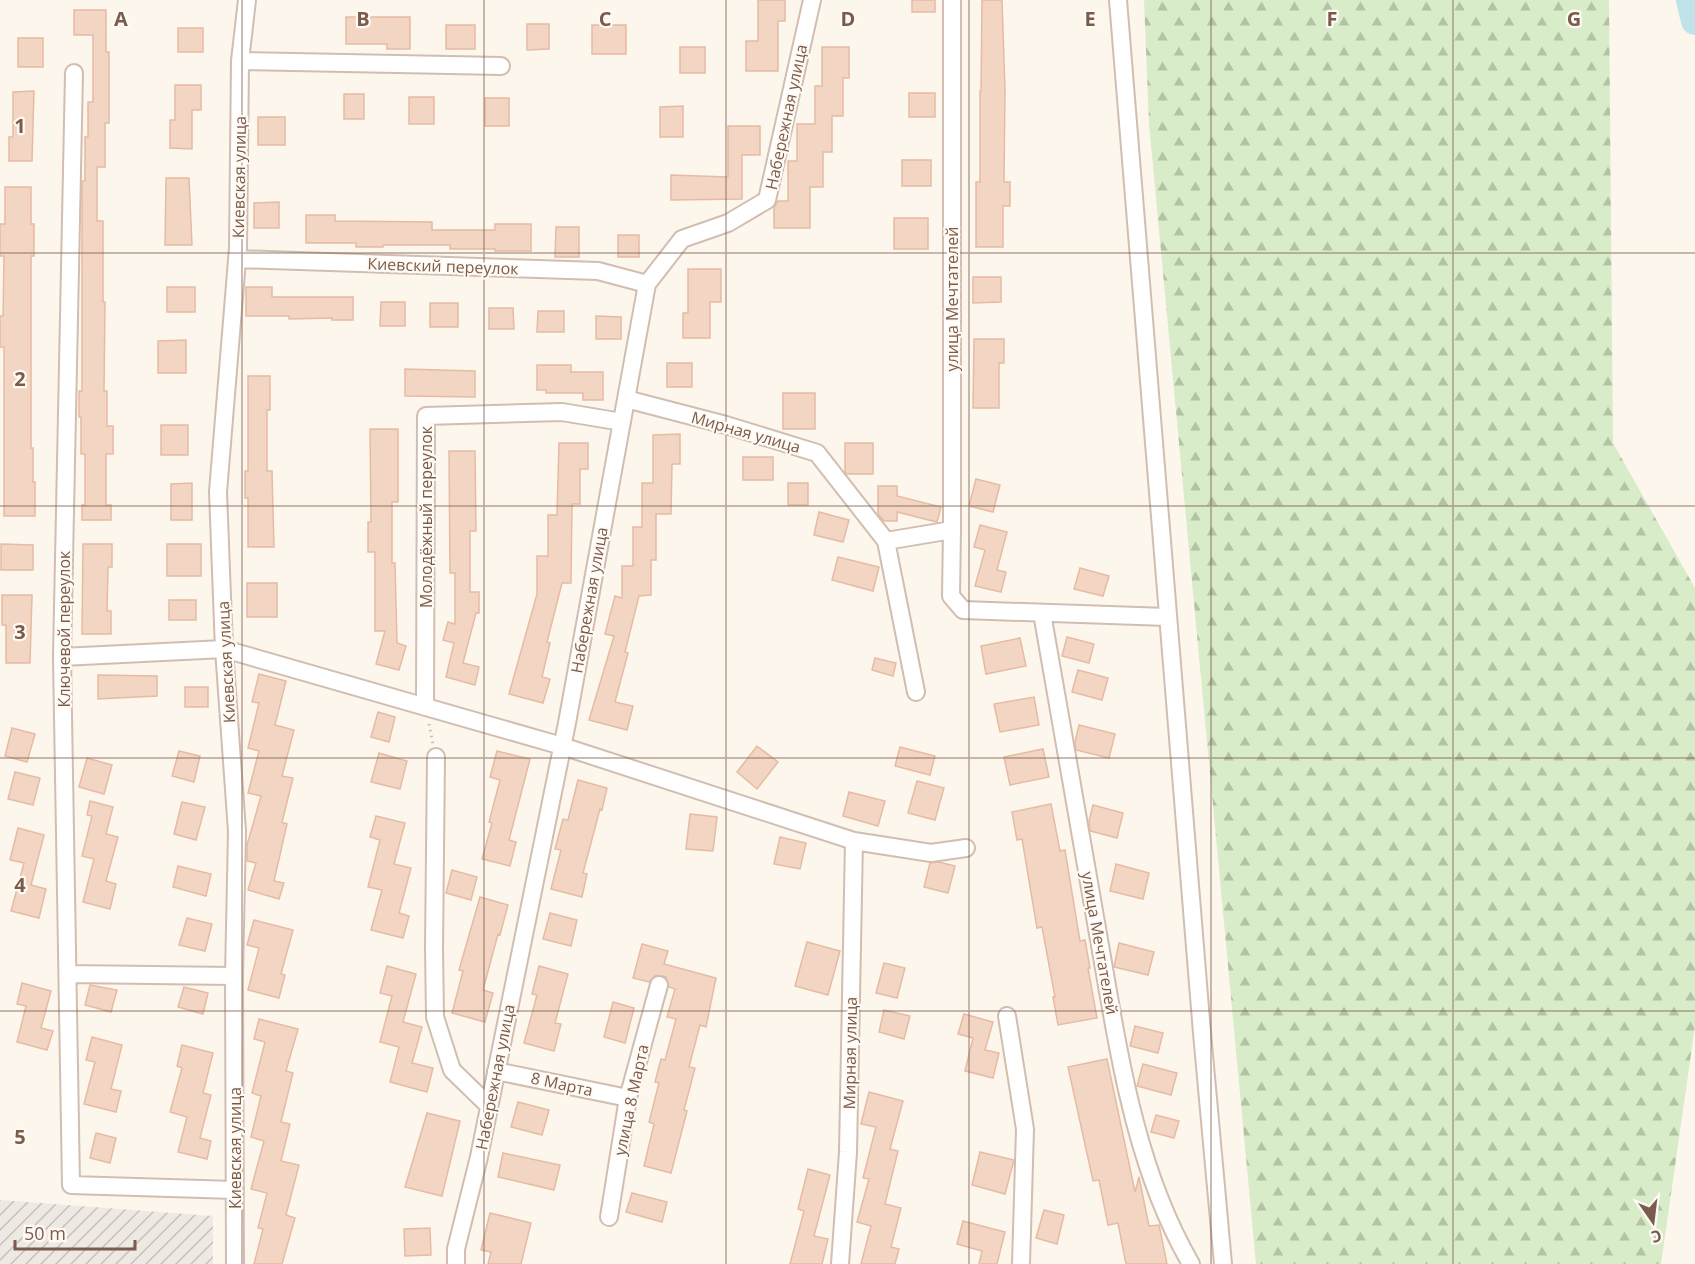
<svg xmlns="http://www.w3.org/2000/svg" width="1695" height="1264" font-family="'Open Sans',sans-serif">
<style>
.industrial{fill:url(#industrial-furrows)}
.forest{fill:url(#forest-firs)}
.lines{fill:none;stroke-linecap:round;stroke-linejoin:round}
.river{stroke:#bfe3e8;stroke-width:28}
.building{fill:#f3d5c3;stroke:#e6bba3;stroke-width:1.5}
.minor-casing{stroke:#d1beb0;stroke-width:20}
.path{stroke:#d9b8a5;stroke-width:3;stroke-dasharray:1.5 4.5;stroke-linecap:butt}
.minor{stroke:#fff;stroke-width:16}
.grid{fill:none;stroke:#7a5c4d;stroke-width:1.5;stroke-opacity:0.55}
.labels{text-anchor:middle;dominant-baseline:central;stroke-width:4.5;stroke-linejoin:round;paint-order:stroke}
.street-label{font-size:16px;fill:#7a5c4d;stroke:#fffaf3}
.grid-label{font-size:20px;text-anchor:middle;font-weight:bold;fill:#7a5c4d;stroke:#fffaf3;stroke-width:4.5;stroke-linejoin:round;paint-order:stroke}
</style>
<defs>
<pattern id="industrial-furrows" width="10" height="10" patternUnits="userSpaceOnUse" patternTransform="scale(1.5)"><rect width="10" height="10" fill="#efe9e4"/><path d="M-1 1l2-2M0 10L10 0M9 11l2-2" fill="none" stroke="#c7c0bb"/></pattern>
<pattern id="forest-firs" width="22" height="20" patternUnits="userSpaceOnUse" patternTransform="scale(1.5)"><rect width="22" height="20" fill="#d8ecc9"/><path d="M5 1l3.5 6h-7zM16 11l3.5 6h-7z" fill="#b4c2a5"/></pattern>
</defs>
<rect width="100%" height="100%" fill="#fdf6ec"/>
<path class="industrial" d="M0 1200 213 1216V1264H0Z"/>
<path class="forest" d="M1144 0H1609L1613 443 1695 588V1026L1661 1264H1256L1149 123Z"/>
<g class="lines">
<path class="river" d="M1690 0 1695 21"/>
</g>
<path class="building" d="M758 0H785V21H778V71H746V41H758Z
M912 0H935V12H912Z
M982 0H1002L1005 91 1004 182H1010V206H1003V247H976V182H980V91H981Z
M74 10H106V52H109V123H105V167H97V221H103V302H105L104 391H107V426H113V454H106V505H111V520H82V505H85V454H81V417H79V391H82V181H85V137H88V102H93V35H74Z
M346 17H410V49H387V44H346Z
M527 24H549V49L527 50Z
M446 25H475V49H446Z
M592 25H626V54H592Z
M178 28H203V52H178Z
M18 38H43V67H18Z
M680 47H705V73H680Z
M822 47H849V78H843V116H832V152H823V187H810V228H774V207L778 201H788V161H797V124H815V86H822Z
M175 85H201V110H192V149L170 148V120H175Z
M34 91 32 161H9V137H13V92Z
M909 93H935V117H909Z
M344 94H364V119H344Z
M409 97H434V124H409Z
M485 98H509V126H485Z
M683 106V137H660V107Z
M258 117H285V145H258Z
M728 126H760V155H742V199L671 200V175L728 177Z
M902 160H931V186H902Z
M166 178H189L192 245H165Z
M5 187H31V224H34V256H31V448H33V482H35V516H4V347H0V316H3L4 256H0V224H5Z
M279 202V228H254V203Z
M306 215H335V221L432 222V230H495V224H531V251H495V249H450V245H383V247H356V243H306Z
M894 218H928V249H894Z
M556 227H579V257H555Z
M618 235H639V257H618Z
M688 269H721V302H710V338H683V313H688Z
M973 277H1001V302L973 303Z
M167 287H195V312H167Z
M246 287H272V297H353V320H332V318L289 319V316H246Z
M381 302H405V326H380Z
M430 303H458V327H430Z
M489 308H513L514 329H489Z
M538 311H564V332H537Z
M596 316 621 317V339H596Z
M974 339H1004V363H999V408H973Z
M186 340V373H158V341Z
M667 363H692V387H667Z
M537 365H571V372H603V400H583V393H546V390H537Z
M405 369 475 371V397L405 396Z
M248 376H270V410H267V471H272L274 547H248V498H245V471H248Z
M783 393H815V429H783Z
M161 425H188V455H161Z
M370 429H398V502H392V563H395L397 643 406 646 399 670 376 664 385 631H375V552H368V522H371Z
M680 434V464H672L671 514H656V560H651V595L639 596 625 652 628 653 615 702 633 706 627 730 589 720 614 636 605 634 615 596 622 598V566H633V527H642V483H653V435Z
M559 443H588V469H580V504H572L571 583H562L547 642 550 643 542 677 550 679 543 703 509 694 537 594V556H548V515H557Z
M845 443H873V474H847L845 472Z
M449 451H475L476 531H470V592H479V613H476L463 663 479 667 475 685 446 677 454 643 443 640 448 622 455 624V573H450Z
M743 457H773V480H743Z
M976 479 1000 485 993 512 969 506Z
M192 483V520H171V484Z
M788 483H808V505H788Z
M878 486H897V496L941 507 937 522 897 512V521H884L878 514Z
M819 512 849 520 843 542 814 535Z
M980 525 1007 532 997 570 1006 572 1001 592 975 586 985 550 974 547Z
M1 544 33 545V570H1Z
M83 544H112V567H108L107 611H111V634H82Z
M167 544H201V576H167Z
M838 557 879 567 873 591 832 580Z
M1080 568 1109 576 1103 596 1074 589Z
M247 583H277V617H247Z
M2 595H32L30 663H6V625H2Z
M169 600H196V620H169Z
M1067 637 1094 644 1089 663 1062 656Z
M1020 638 1026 666 986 674 981 646Z
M875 658 896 663 893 676 872 670Z
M1078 670 1108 678 1102 700 1072 692Z
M259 674 286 681 275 725 294 730 282 776 293 778 282 822 287 824 274 881 284 883 279 899 248 890 256 863 247 861V845L261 796 248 793 259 751 248 748 259 703 252 702Z
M98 675 157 676V696L98 699Z
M185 687H208V707H185Z
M1034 697 1039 725 1000 732 994 704Z
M378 712 395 717 389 742 371 737Z
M1079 725 1115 734 1109 758 1076 750 1075 742Z
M12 728 35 734 27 762 5 756Z
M757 746 778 762 757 789 737 772Z
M900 747 935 756 930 775 895 766Z
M1043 749 1049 777 1010 785 1004 757Z
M179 751 200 756 194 782 172 776Z
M497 751 530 759 509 840 516 842 510 866 482 859 492 823 489 822 500 780 490 777Z
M379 753 407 761 400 789 371 782Z
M87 758 112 765 104 794 79 787Z
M15 772 40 778 33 805 8 799Z
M578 780 607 788 602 810 600 809 583 873 587 874 582 897 551 889 561 850 555 849 563 819 568 820Z
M917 781 944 788 935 820 908 813Z
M849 792 885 801 878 826 843 816Z
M90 801 113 807 106 834 118 837 106 881 116 884 110 909 83 902 94 859 82 856 92 816 87 815Z
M182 802 205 807 196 840 174 834Z
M1051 804 1060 851 1065 850 1080 941 1085 940 1090 968H1088L1097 1018 1058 1025 1053 997H1055L1042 927 1037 928 1022 839 1017 840 1012 812Z
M1093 805 1123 813 1117 838 1090 831 1089 821Z
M690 814 717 817 713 851 686 849Z
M376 816 405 823 394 864 411 868 399 913 409 916 403 938 371 930 382 890 368 887 380 840 370 837Z
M18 828 44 835 31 885 46 889 39 918 11 911 24 863 10 860Z
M780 837 806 843 800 869 774 864Z
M939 862 955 866 948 893 924 887 930 863Z
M1116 864 1149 873 1143 899 1110 891Z
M178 866 211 874 206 896 173 887Z
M452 870 477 877 471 900 446 893Z
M480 897 508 905 500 935 498 934 483 990 493 993 485 1022 452 1013 463 971 459 970Z
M550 913 577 920 571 946 543 939Z
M187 918 212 924 205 951 179 945Z
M254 920 293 930 281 974 285 975 279 998 248 990 259 948 247 945Z
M807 942 840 951 828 995 795 986Z
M1119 943 1154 952 1148 975 1114 967Z
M642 944 668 951 664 964 716 978 706 1027 700 1025 689 1067 695 1068 684 1110 687 1111 671 1173 644 1166 654 1124 649 1122 659 1083 655 1082 661 1059 665 1060 676 1019 667 1017 675 989 669 987 666 977 656 975 649 982 633 978Z
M884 963 905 968 897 998 876 993Z
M387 966 416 974 403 1022 422 1027 412 1063 433 1068 427 1092 390 1082 399 1047 380 1042 392 996 380 993Z
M539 966 568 974 555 1023 561 1024 554 1051 524 1043 537 995 532 994Z
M22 983 51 991 41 1028 53 1031 47 1050 17 1042 26 1006 17 1004Z
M90 985 117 990 111 1012 85 1005Z
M184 987 208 993 203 1014 178 1007Z
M613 1002 634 1008 625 1043 604 1037Z
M884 1010 910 1016 904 1039 879 1032Z
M964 1014 993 1022 985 1050 999 1053 993 1078 965 1071 973 1038 958 1034Z
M259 1019 298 1029 286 1071 293 1073 281 1122 290 1124 281 1161 299 1165 286 1215 295 1218 282 1264H254L263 1229 258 1228 267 1193 251 1189 264 1141 251 1137 261 1096 252 1093 265 1042 254 1039Z
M1135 1026 1163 1033 1158 1053 1130 1046Z
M92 1037 122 1045 111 1089 121 1091 116 1112 84 1104 95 1062 86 1060Z
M182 1045 213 1053 203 1093 211 1095 200 1138 211 1141 207 1159 178 1152 187 1117 170 1112 182 1068 177 1066Z
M1107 1059 1135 1192 1139 1177 1149 1226 1159 1225 1167 1264H1126L1118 1223 1108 1225 1099 1180 1093 1181 1068 1067Z
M1143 1064 1177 1073 1171 1095 1137 1086Z
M869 1092 903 1101 890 1149 898 1151 885 1204 901 1208 891 1247 899 1249 895 1264H861L871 1226 857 1222 869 1179 863 1178 876 1127 861 1124Z
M518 1102 549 1110 542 1135 511 1127Z
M427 1113 460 1121 442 1196 405 1187Z
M1156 1115 1179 1121 1174 1138 1151 1132Z
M96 1133 116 1138 110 1163 90 1158Z
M980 1152 1014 1160 1005 1194 972 1185Z
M503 1153 560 1165 554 1190 498 1177Z
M808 1169 830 1175 814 1236 828 1239 822 1264H790L804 1211 798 1209Z
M632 1193 667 1202 662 1222 626 1212Z
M1044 1210 1064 1215 1057 1244 1036 1238Z
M490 1213 531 1223 521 1264H488L491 1252 481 1250Z
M963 1221 1005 1232 997 1264H979L982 1251 957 1244Z
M430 1228 431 1255 405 1256 404 1229Z"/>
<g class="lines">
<defs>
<path id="minor" d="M1118 0 1202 1033 1223 1264
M240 61 501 66
M74 73 62 657 71 1185 235 1190
M237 259 598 271 647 284
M626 399 726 425 817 453 886 541 916 692
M952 530 951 596 963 610 1167 617
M886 541 952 530V0
M1042 613C1060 720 1079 827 1098 934 1118 1046 1133 1164 1191 1264
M62 657 224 649 562 746 854 841 931 853 966 848
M425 707 426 416 562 412 622 422
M436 757 434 948 435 1017 452 1070 489 1106
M68 974 234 976
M1007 1016 1025 1129 1021 1264
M496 1071 628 1098
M609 1217 628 1098 659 985
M235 1264 234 976 237 831 224 649 218 492 238 248 240 61 247 0
M456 1264V1249L479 1157 567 723 647 284 682 239 728 223 767 200 812 0
M840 1264 848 1152 854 841"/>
</defs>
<use href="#minor" class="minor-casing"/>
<path class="path" d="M429 724 433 744"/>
<use href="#minor" class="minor"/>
</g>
<path class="grid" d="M242 0V1264M484 0V1264M726 0V1264M969 0V1264M1211 0V1264M1453 0V1264M0 253H1695M0 506H1695M0 758H1695M0 1011H1695"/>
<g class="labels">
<g class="street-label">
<text transform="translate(786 117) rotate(-78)">Набережная улица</text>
<text transform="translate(239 177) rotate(-89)">Киевская улица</text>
<text transform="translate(443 266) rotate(2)">Киевский переулок</text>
<text transform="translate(952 299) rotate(-90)">улица Мечтателей</text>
<text transform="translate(746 432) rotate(16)">Мирная улица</text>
<text transform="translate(426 517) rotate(-90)">Молодёжный переулок</text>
<text transform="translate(589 600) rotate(-80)">Набережная улица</text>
<text transform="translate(64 629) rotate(-90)">Ключевой переулок</text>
<text transform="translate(226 662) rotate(-93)">Киевская улица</text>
<text transform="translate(1100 943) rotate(80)">улица Мечтателей</text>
<text transform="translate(850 1053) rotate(-89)">Мирная улица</text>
<text transform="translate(495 1077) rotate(-79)">Набережная улица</text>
<text transform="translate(562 1084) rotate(12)">8 Марта</text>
<text transform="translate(631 1100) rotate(-78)">улица 8 Марта</text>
<text transform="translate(235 1148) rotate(-90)">Киевская улица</text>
</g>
</g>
<g class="grid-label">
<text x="121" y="26">A</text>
<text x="363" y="26">B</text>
<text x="605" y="26">C</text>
<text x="848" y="26">D</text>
<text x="1090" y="26">E</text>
<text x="1332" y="26">F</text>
<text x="1574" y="26">G</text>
<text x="20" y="133">1</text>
<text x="20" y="386">2</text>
<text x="20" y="639">3</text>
<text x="20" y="892">4</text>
<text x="20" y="1144">5</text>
</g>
<g transform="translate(1653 1222) rotate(166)" stroke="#fffaf3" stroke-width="4.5" paint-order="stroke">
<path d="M0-4.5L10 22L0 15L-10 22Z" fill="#7a5c4d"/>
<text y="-9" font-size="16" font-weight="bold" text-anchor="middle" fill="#7a5c4d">С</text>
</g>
<path d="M15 1240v9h120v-9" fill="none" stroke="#7a5c4d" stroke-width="3"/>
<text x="24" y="1240" font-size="18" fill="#7a5c4d" stroke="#fffaf3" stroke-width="4.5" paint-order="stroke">50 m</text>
</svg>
